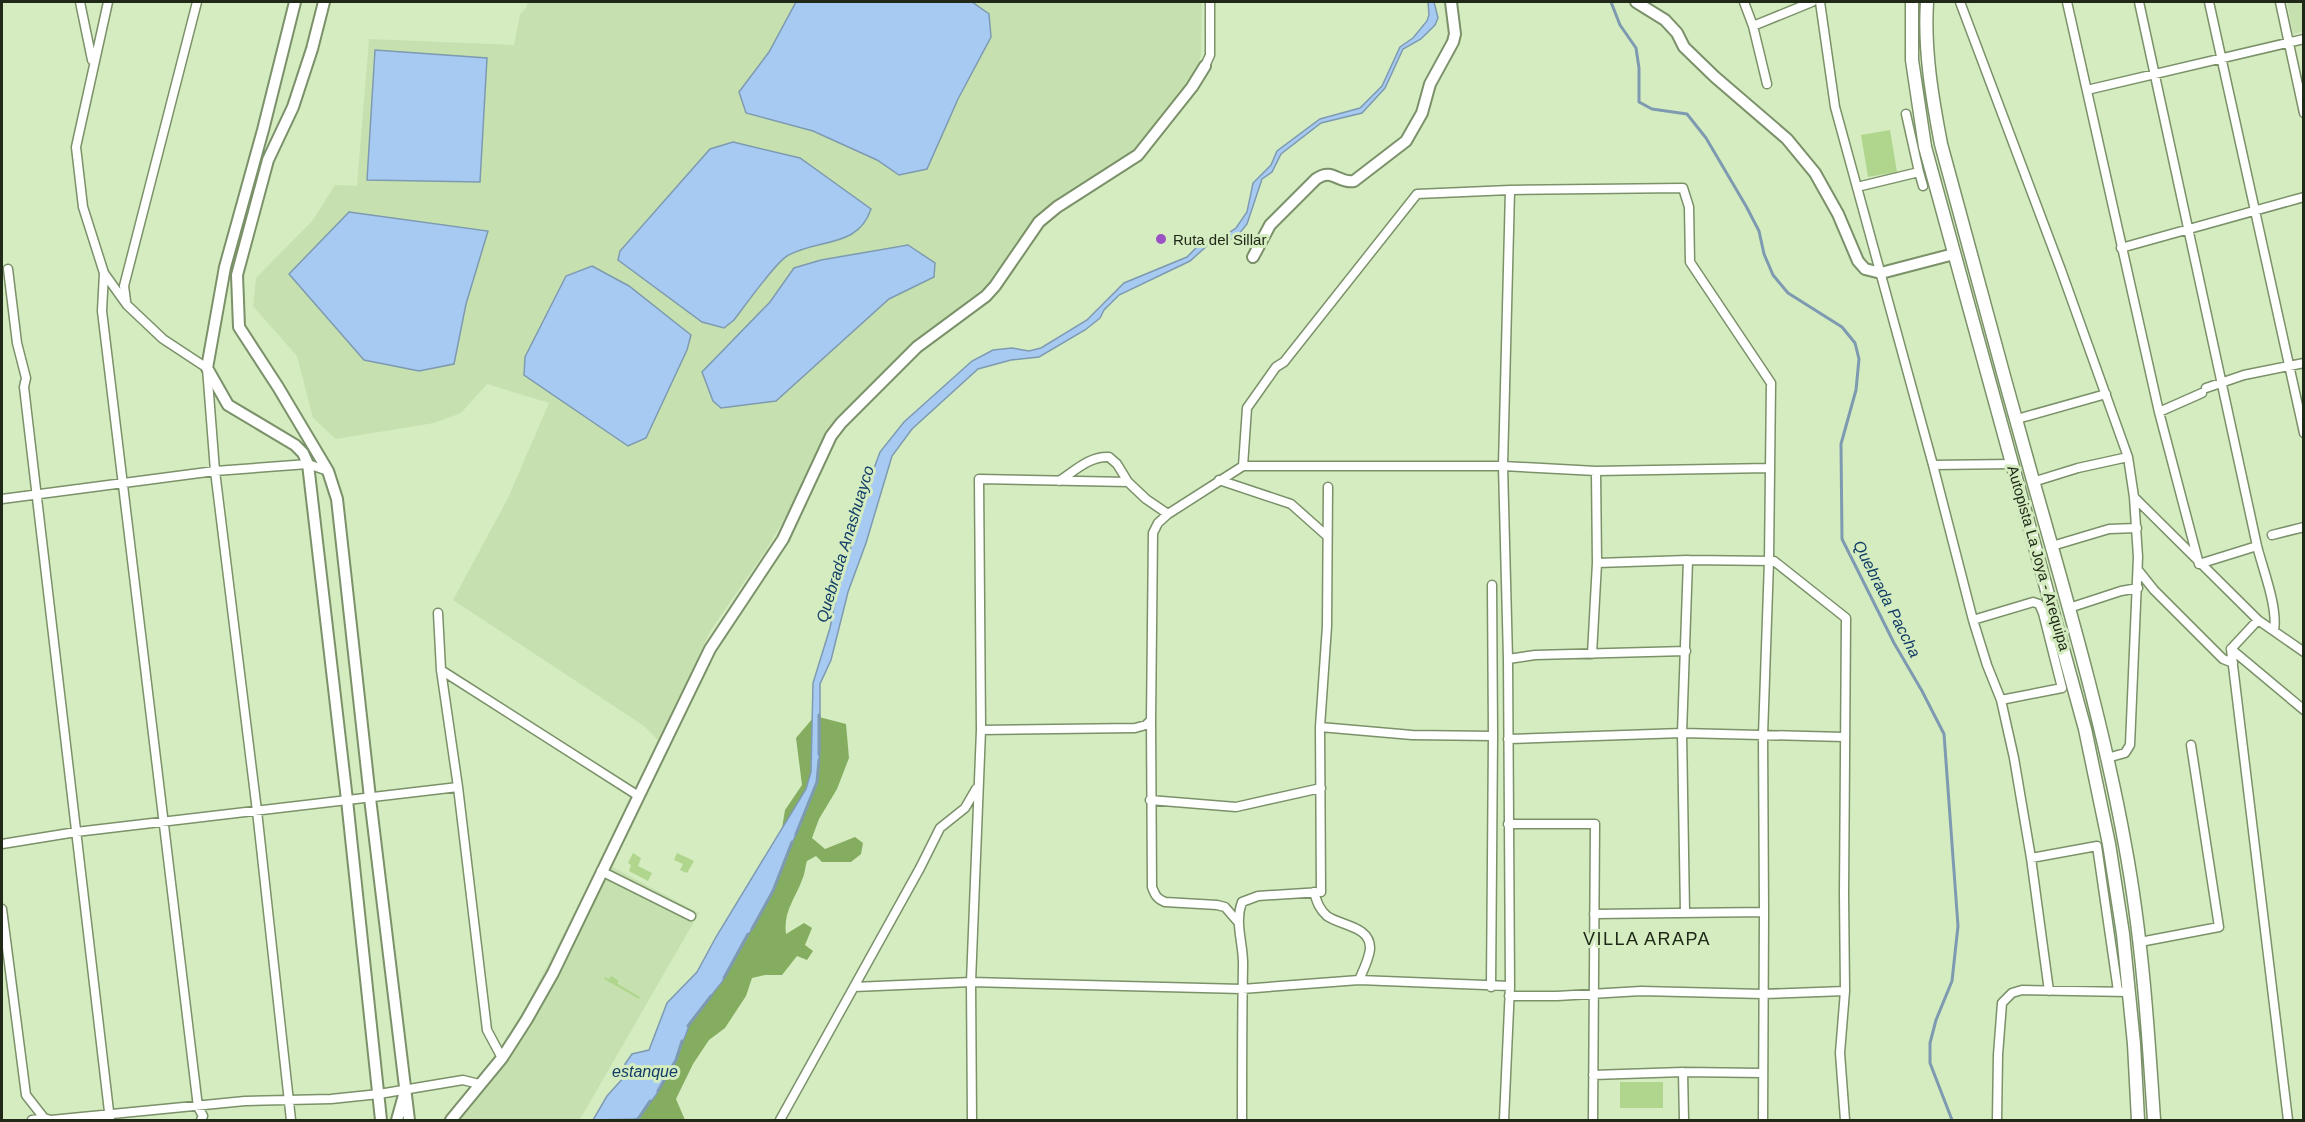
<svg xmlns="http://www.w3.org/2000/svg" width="2305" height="1122" font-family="Arial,sans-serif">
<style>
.built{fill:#c6e1af}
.green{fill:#b0d68d}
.forest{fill:#85ad60}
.water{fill:#a6caf2;stroke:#7e9ab1;stroke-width:1.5}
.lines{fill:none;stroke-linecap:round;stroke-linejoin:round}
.stream{stroke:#7e9ab1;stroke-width:3}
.street-casing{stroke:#7b9169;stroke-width:11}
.secondary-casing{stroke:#7b9169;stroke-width:14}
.primary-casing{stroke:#7b9169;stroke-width:15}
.street{stroke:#fff;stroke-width:8}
.secondary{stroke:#fff;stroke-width:10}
.primary{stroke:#fff;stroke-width:12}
.poi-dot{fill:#9a51c4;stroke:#d4ecc0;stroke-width:2}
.labels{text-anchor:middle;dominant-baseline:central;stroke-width:6;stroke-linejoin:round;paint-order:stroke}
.poi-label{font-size:15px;fill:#202918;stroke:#d4ecc0;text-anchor:start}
.street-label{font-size:15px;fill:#202918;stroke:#d4ecc0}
.water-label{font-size:16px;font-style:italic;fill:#113c66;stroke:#d4ecc0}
.quarter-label{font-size:18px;letter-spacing:1.5px;fill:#202918;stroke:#d4ecc0}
</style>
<rect width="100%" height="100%" fill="#d4ecc0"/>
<path class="built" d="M528 2H1202L1201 55 1195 77 1161 117 1144 143 1131 153 1039 212 1002 267 987 286 909 346 843 414 825 435 789 511 766 550 711 630 659 741 644 726 453 600 508 498 549 403 487 384 461 413 434 423 336 439 313 418 297 356 253 306 256 278 313 220 335 185 357 186 369 39 514 45 520 14 526 8Z
M2287 2H2303V32L2293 34Z
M601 861 699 913 583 1114 579 1120H450L492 1063 531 997Z"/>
<path class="green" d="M1890 130 1897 172 1868 177 1861 135Z
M633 853 641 858 638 866 652 873 648 881 629 871 631 865 628 863Z
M677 853 694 861 687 873 680 870 683 864 674 860Z
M611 976 618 980V984L640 997 639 999 604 979 605 977 609 979Z
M1620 1082H1663V1108H1620Z"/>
<path class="forest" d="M819 717 846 724 849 758 837 789 819 819 812 838 825 849 855 837 863 843 861 854 851 862H822L816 856 807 861C805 867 805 874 802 880 795 899 783 912 786 934L804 923 812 928 805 945 813 951 807 960 797 956 782 975H765L752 978 746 996 725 1028 709 1040 693 1064 676 1099 685 1120H635L638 1119 656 1095 676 1060 691 1021 722 982 773 891 817 782 820 749Z
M813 718 811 772 806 789 782 828 785 810 802 785 796 738Z"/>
<path class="water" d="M796 2H972L989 14 991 37 958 99 927 169 899 175 877 160 813 131 746 113 739 92 769 52Z
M1428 2H1434L1438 18 1435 25 1421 39 1403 49 1385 88 1362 113 1321 123 1281 154 1272 172 1262 179 1247 224 1239 234 1231 239 1208 245 1190 261 1119 295 1104 310 1100 318 1085 330 1039 357 1011 360 978 369 912 429 892 456 866 543 848 592 831 660 820 684V749L817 782 773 891 722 982 691 1021 676 1060 656 1095 638 1119 593 1120 607 1096 625 1076V1064L632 1054 649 1050 667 1003 697 972 716 937 806 789 811 772 813 683 830 628 841 571 854 540 866 490 880 452 904 422 972 361 993 350 1012 348 1029 351 1041 348 1087 320 1124 283 1187 257 1204 240 1227 234 1236 228 1247 212 1253 183 1271 165 1277 151 1320 119 1360 108 1382 86 1400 47 1413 38 1427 21 1429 15Z
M375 50 487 58 480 182 367 180Z
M733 142 800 158 871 209C858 249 817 238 787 256 776 262 744 307 734 320L724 328 702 322 618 260 620 251 710 149Z
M349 212 488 231 466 304 454 364 419 371 364 360 289 274Z
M908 245 935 263 934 277 889 299 776 401 721 408 713 401 702 372 770 302 794 268 821 260Z
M592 266 629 286 691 335 687 350 646 438 628 446 524 375 525 357 566 276Z"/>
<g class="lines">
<path class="stream" d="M1611 2 1620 25 1636 48 1639 68V102L1652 109 1687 114 1706 138 1746 206 1759 231 1764 254 1773 275 1788 293 1842 327 1855 343 1859 359 1856 390 1841 444 1842 539 1894 643 1922 691 1944 734 1958 926 1952 981 1936 1020 1930 1043V1063L1952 1120
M819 715V754
M796 834 817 782 819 760
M752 929 773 891 792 842
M724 978 748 934
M688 1026 711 996
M658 1091 676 1060 682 1041
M635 1120 638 1119 650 1101"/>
<defs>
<path id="street" d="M80 2 92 60
M108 2 76 147 83 207 104 273 127 305 163 339 207 368 215 471 257 811 291 1120
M1744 2 1753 26 1767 84
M1820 2 1835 107 1933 465 1973 620 1987 665 2001 700 2014 758 2031 858 2049 991
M1960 2 2061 270 2128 457 2134 497 2138 557 2130 745 2125 753 2107 758
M2067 2 2159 412 2199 564 2257 546
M2139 2 2257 546C2263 570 2278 607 2274 631
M2209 2 2304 433
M2280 2 2304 113
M1753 26 1812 2
M1205 66 1210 55V2
M2087 90 2304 39
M1919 172 1923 186
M1857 187 1919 172 1906 114
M2121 248 2304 197
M8 269 17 343 26 378 24 387 110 1120
M104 273 102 311 198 1107 203 1116 201 1120
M126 301 124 286 197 2
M2206 388 2244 375 2304 363
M2159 412 2202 393
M2017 419 2106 394
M1933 465 2013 464
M1243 466 1247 408 1276 367 1284 362 1417 194 1510 190 1683 188 1689 207 1690 262 1771 383 1769 561 1763 735 1764 912 1763 1120
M1219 480 1291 504 1327 536
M1059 481C1075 471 1089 456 1109 457L1117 464 1128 482
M2033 482 2078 468 2128 457
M2134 497 2258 620 2304 652
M2 499 215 471 308 464 328 471
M2272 535 2304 527
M2052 546 2109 529 2137 528
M1597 563 1688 560 1774 561 1846 618 1844 894 1845 991 1840 1053 1845 1120
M2138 570 2154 590 2223 659 2233 663
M2069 608 2121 591 2138 588
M438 613 441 670 458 787 487 1030 502 1058
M1973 620 2033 602 2039 604 2043 613 2047 612
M2231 649 2288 1120
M2231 649 2304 710
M2231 649 2258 620
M1592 654 1597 563 1596 471
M1508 659 1535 655 1686 651
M441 670 637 795
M2001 700 2062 688 2043 613
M1151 720 1152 887C1155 895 1157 899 1165 902L1217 905 1225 907 1238 922
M1320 727 1412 735 1493 736
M981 730 1135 728 1146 725 1151 720 1153 533 1158 523 1168 514 1243 466H1503L1596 471 1770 468
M1508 739 1682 733 1844 737
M1150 800 1236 807 1321 788
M1508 824H1595L1593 1120
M2 844 76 832 458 787
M2031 858 2097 846 2118 991
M601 871 691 916
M1314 892C1317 902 1319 909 1327 916 1341 926 1371 926 1370 949 1369 959 1363 971 1359 980
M2 909 26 1095 44 1118 51 1120 245 1101 331 1099 379 1094 463 1080 479 1084
M1685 913 1682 733 1688 560
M1594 914 1764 912
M2140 942 2219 927 2191 745
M854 987 971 982 1242 989 1359 980 1510 986
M1491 987 1493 736 1492 585
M1509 996H1557L1641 991 1763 994 1845 991
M1683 1072 1684 1120
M1593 1075 1683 1072 1762 1073
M32 1120 44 1118
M780 1120 920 868 940 828 965 808 976 789
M972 1120 971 982 981 730 979 479 1128 482 1146 499 1168 514
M1242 1120C1242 1069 1242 1018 1243 967 1244 944 1234 924 1242 902L1258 896 1321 892 1320 727 1327 626 1328 487
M1504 1120 1510 986 1508 659 1503 466 1510 190
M1997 1120 1998 1055 2002 1003 2012 993 2022 990 2129 992"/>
<path id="secondary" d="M295 2 263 130 225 267 207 368 228 405 295 445 303 453 308 464 347 800 381 1120
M324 2 312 49 293 107 268 160 237 275 239 327 278 387 328 471 337 499 370 798 409 1120
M1636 2 1665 20 1677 33 1684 47 1715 77 1787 139 1815 173 1838 214 1858 261 1865 269 1881 273 1954 254
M1253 257 1270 225 1316 179C1333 167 1338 184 1354 181L1406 141 1422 113 1430 84 1453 42 1455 34 1451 2
M397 1120 404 1095
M451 1120 502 1058 527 1019 553 973 710 649 783 539 831 436 841 423 917 347 986 296 995 286 1039 222 1057 207 1138 155 1192 87 1205 66"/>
<path id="primary" d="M1912 2V60L1925 147 2085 729 2109 844 2123 934 2134 1044 2138 1120
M1927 2C1924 50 1932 97 1941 144 1972 258 2002 371 2034 484 2068 604 2103 723 2125 845 2142 936 2148 1028 2154 1120"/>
</defs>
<use href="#street" class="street-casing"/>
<use href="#secondary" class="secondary-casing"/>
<use href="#primary" class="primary-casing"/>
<use href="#street" class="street"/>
<use href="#secondary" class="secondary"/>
<use href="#primary" class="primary"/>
</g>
<circle class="poi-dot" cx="1161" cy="239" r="6"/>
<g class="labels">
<g class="poi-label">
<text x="1173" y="239">Ruta del Sillar</text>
</g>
<g class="street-label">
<text transform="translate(2039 558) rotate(74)">Autopista La Joya - Arequipa</text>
</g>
<g class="water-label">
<text transform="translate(845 544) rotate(-73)">Quebrada Anashuayco</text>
<text transform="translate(1887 599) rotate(63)">Quebrada Paccha</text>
<text x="645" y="1071">estanque</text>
</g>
<g class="quarter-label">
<text x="1647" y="939">VILLA ARAPA</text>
</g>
</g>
<rect width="2305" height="1122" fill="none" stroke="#202918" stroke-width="6"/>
</svg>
